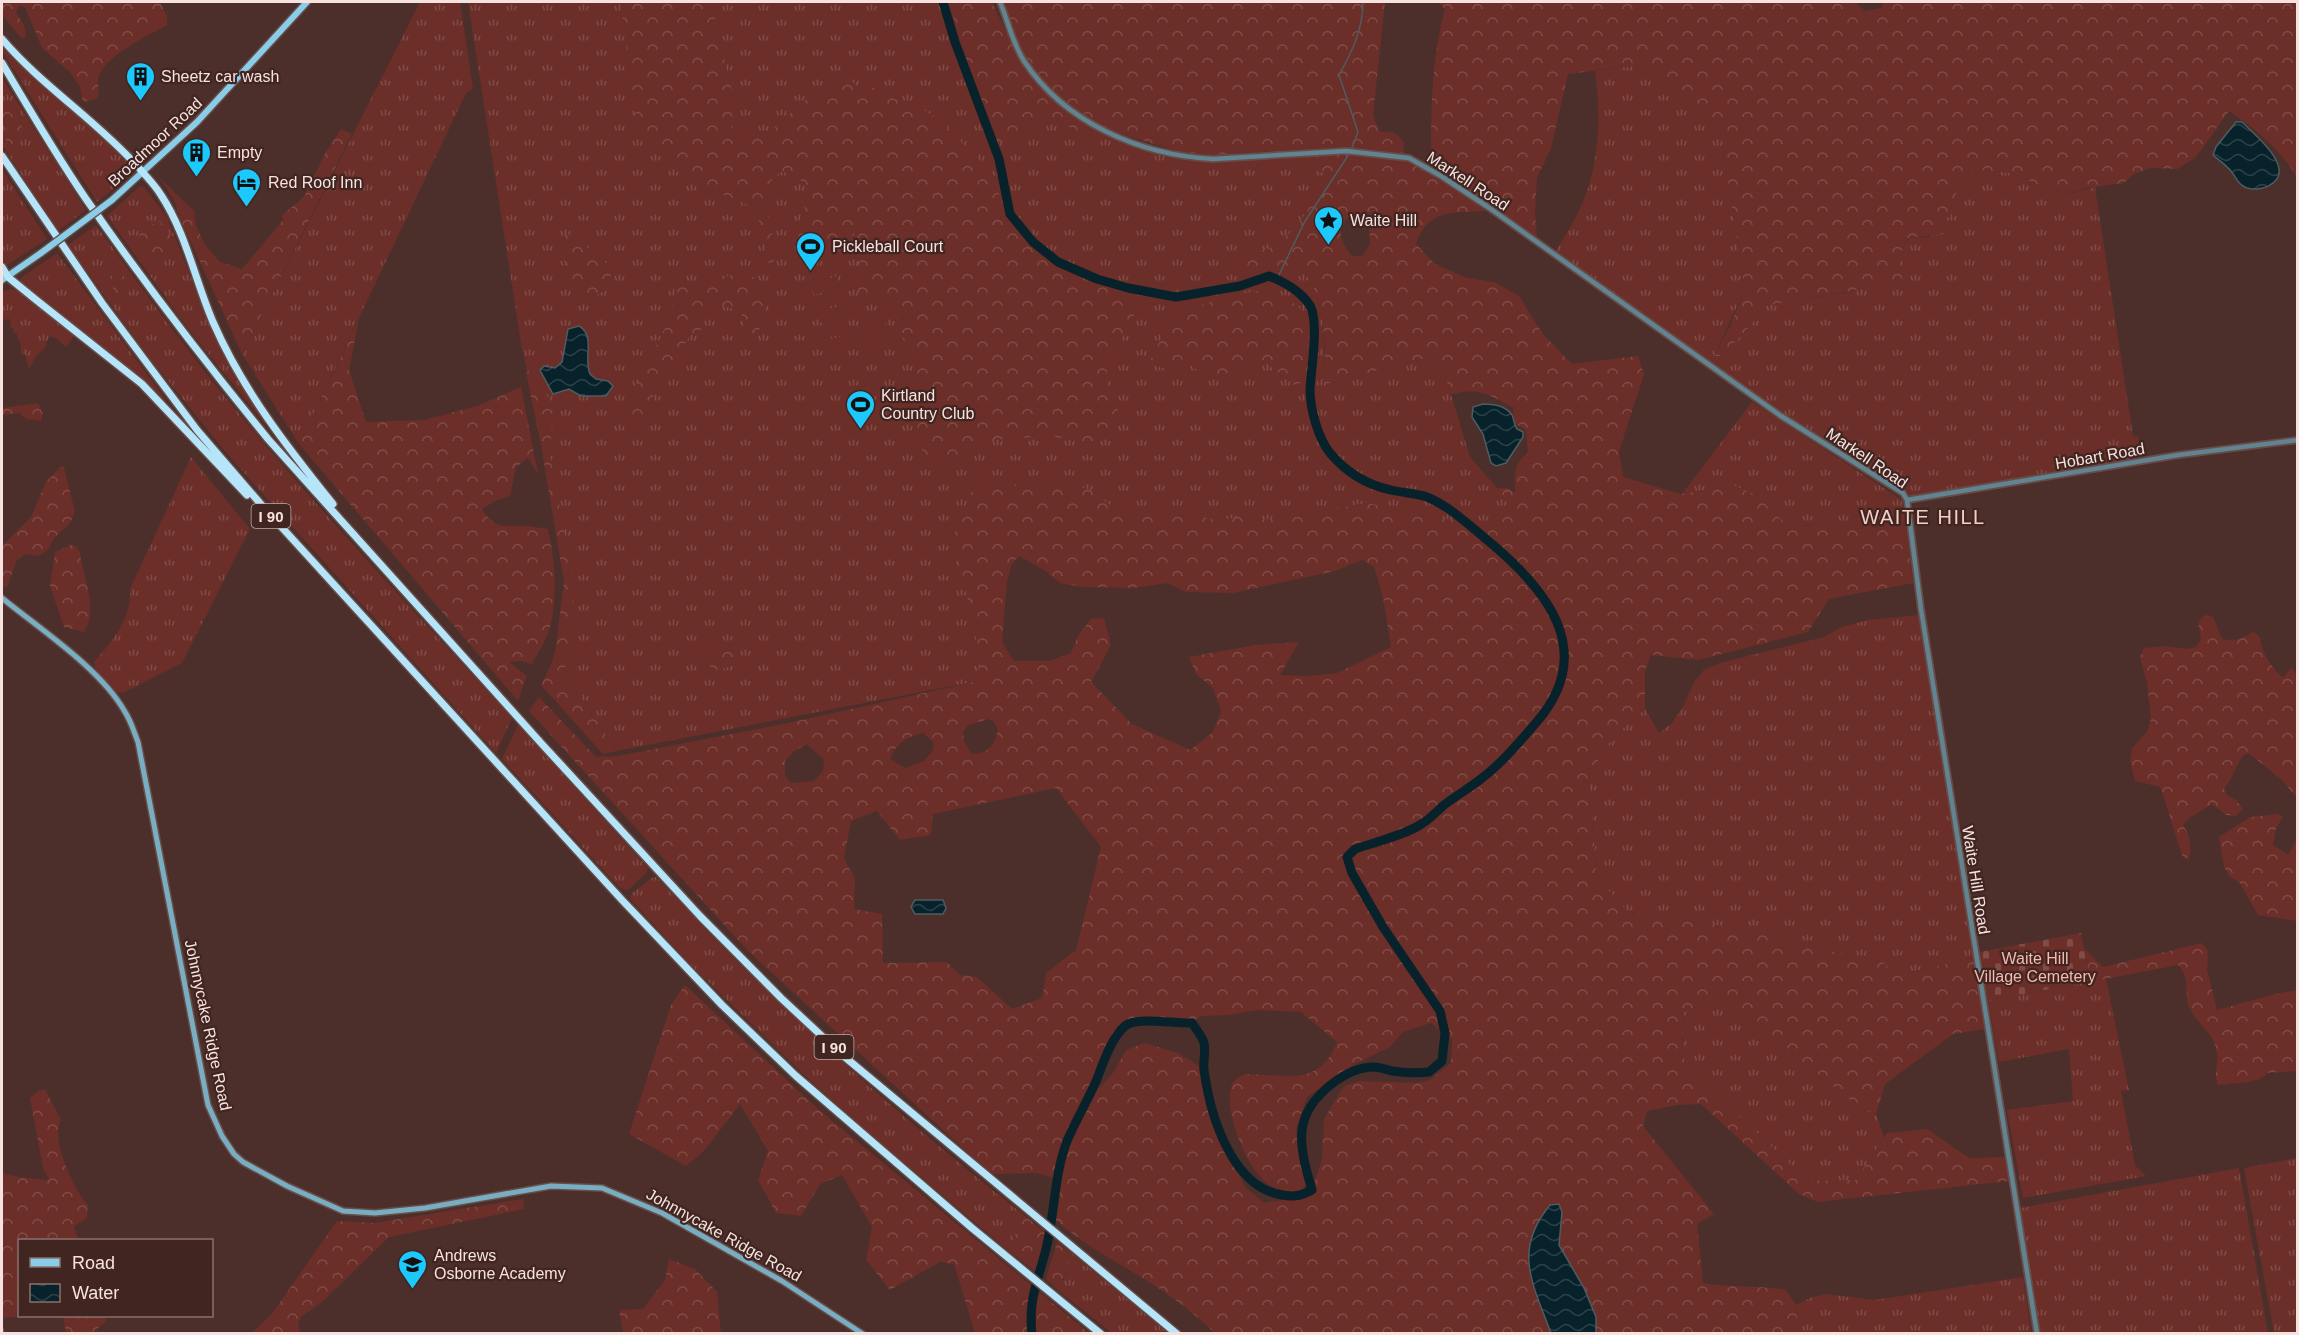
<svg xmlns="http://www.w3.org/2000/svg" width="2299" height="1335" font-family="Helvetica,sans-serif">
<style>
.grass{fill:url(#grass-tufts)}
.forest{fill:url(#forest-crowns);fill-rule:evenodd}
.cemetery{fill:url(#cemetery-stones)}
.pitch{fill:#6b2e28}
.water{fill:url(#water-waves);stroke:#4f5c61;stroke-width:1.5}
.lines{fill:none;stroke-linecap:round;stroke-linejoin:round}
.stream{stroke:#4f5c61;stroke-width:1.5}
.river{stroke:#07222b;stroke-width:9}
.tertiary-casing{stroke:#674c48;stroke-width:8}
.secondary-casing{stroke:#674c48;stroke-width:8}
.primary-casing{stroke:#674c48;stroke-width:9}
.motorway-casing{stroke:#674c48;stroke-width:10}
.tertiary{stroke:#628390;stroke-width:4.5}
.secondary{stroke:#78adc2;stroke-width:5}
.primary{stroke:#89cde8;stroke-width:6}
.motorway{stroke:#b6e5f9;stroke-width:7}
.primary-bridge-casing{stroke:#674c48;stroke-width:9;stroke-linecap:butt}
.primary-bridge{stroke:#89cde8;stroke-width:6}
.labels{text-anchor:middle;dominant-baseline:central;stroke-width:4.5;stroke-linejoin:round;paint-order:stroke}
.shield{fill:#412521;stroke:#c0aaa7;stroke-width:1.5}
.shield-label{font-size:15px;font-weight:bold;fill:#f6e3e0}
.poi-label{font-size:16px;fill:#f6e3e0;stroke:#412521;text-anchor:start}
.street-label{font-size:16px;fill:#f6e3e0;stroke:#412521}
.park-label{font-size:16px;fill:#f6b8af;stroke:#412521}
.quarter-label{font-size:20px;letter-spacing:1.5px;fill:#f4cfc9;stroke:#412521}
</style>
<defs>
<pattern id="grass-tufts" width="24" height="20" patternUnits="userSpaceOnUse" patternTransform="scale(1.5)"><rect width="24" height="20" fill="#6b2e28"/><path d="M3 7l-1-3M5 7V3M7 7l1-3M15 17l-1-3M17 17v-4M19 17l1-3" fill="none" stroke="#814c47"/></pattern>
<pattern id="forest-crowns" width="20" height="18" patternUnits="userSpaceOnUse" patternTransform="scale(1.5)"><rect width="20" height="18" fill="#6b2e28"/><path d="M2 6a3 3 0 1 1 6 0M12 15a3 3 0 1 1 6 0" fill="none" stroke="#814c47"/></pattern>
<pattern id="cemetery-stones" width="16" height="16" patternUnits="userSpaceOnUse" patternTransform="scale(1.5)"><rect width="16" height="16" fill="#6b2e28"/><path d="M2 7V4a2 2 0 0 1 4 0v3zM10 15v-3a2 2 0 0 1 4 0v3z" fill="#814c47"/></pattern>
<pattern id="water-waves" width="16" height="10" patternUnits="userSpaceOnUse" patternTransform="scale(1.5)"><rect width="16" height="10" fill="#07222b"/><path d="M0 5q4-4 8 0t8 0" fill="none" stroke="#2c4249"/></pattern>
</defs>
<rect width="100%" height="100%" fill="#4c2f2b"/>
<path class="grass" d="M420 2H460L473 89 466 93 299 444 242 354Z
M468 2H992L1014 50 1035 80 1067 112 1117 140 1167 157 1190 161 1296 162 1343 180 1310 270 1322 316 1326 384 1439 355 1470 457 1497 488 1511 508 1497 530 1367 503 1220 527 991 556 993 678 617 751 564 672 563 648 571 581 521 343Z
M2 42 126 157 133 167V172L97 202 2 51Z
M1648 64 1686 95 1720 132 1745 289 1714 356H1722L1751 325 1765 306 1854 291 1898 257 1909 238 1929 237 1946 221 1961 181 1982 170 2011 173 2063 195 2095 187 2133 436 2139 437 2138 455 2133 459 1910 496 1904 486 1894 482 1764 401 1556 251C1565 235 1576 219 1583 202 1600 161 1601 115 1595 71Z
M2 78 86 210 58 231 2 145Z
M2 169 47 239 7 265 2 260Z
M140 186 144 187 167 217 207 318 266 425 186 326 107 216Z
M96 225C139 284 181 343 227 399 317 509 416 613 512 718L496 753 228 455 148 356 68 245Z
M57 253 166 400 165 401 140 377 20 281 21 278Z
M11 289 19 292 74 336 66 347 56 338 49 336 45 348 36 356 29 369 25 354H22L20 341H18L17 333 14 334 13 328H11L10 319 2 320V292Z
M1752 402 1902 500 1906 524 1860 529 1830 522 1790 528 1756 495 1682 494Z
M191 457 250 529 182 663 123 693 115 692 96 671 94 662C112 642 132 618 130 589Z
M1918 615 1974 958 1897 975 1881 961 1801 945 1769 934 1627 911 1597 878 1588 777 1612 738 1645 709 1659 733 1671 724 1683 707 1694 682 1704 670 1720 663 1824 637 1842 627 1868 620Z
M518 725 648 868 647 872 628 890 620 888 502 759Z
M653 877H656C770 1000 892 1112 1024 1215L1008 1250 877 1140 804 1075 693 967 630 899 632 893Z
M2106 979 2129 1090 2121 1091 2135 1165 2146 1176 2023 1198 2007 1110 2073 1101 2069 1049 1999 1062 1988 1000Z
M1722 997 1861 1109 1876 1114 1884 1137 1856 1181H1820L1792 1166 1691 1072 1682 1055 1684 1012Z
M2297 1158V1333H2274L2244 1168Z
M2239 1168 2268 1333H2039L2020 1208Z
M1071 1253 1168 1333H1112L1060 1292Z
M2023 1277 2031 1333H1798L1796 1305 1810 1298 1825 1294 1875 1300Z"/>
<path class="forest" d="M2 2H160L167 16V25C147 36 108 54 99 76 96 84 101 91 97 99L85 102 82 99 80 87 70 72 42 48 25 7 19 6 16 13 24 25 26 36 22 39 2 15Z
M621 2H711L734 100 731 126 735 135 748 139 761 137 782 122 801 102 838 88 849 79 862 90 872 87 895 99 915 104 942 122 992 173 1010 227 1080 281 1124 292 1134 296 1140 304 1107 368 1106 381 1110 399 1122 416 1111 430 1094 443 1048 436 995 440 971 453 949 461 936 462 923 454 916 421 915 353 902 336 894 306 888 301H861L855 287 860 247 854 233C832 250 833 260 801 250 795 226 800 214 812 194 803 181 797 173 780 172L770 182 771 205 766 209 777 254 776 260 769 264 760 223 751 206 695 183 678 172 640 134 633 103Z
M949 2H992C1011 43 1031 84 1068 112 1082 124 1101 131 1117 140L1083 134 1055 120 1046 121 1024 132 1020 143 1005 144 998 141C974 99 963 48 949 2Z
M1002 2H1385L1373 115 1380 132C1392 131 1397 132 1404 143L1403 153 1344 147 1212 155 1180 152 1111 131 1076 111 1055 93 1030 65 1012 32Z
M1437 2H1855L1865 11 1881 8 1884 2H2297V178C2283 152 2254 127 2229 111L2196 157 2178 169 2151 168 2134 174 2124 183 2087 188 2063 195 2011 173 1982 170 1961 181 1946 221 1944 234 1908 238 1898 257 1902 272V282L1765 306 1751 325 1722 356H1714L1730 326 1745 289 1720 132 1686 95 1648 64 1568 74 1551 148 1537 178 1535 211 1537 237 1431 165C1431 114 1431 59 1445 9Z
M2 106 18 120 26 134 25 138 13 145 6 141 7 128 2 124Z
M341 129 352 134 242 354 179 216 175 202 160 178 194 211 196 226 206 246 220 262 242 269 284 219 281 216 304 197 324 155Z
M1345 154 1409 161 1441 178 1486 211C1454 213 1428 208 1416 244L1435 264 1467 278 1494 282 1519 296 1542 333 1572 364 1638 356 1644 374 1619 451 1623 477 1681 494 1733 485 1756 495 1790 528 1830 522 1860 529 1906 524 1913 583 1829 599 1808 632 1698 660 1651 655 1645 671V709L1612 738 1588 777 1597 878 1627 911 1769 934 1801 945 1881 961 1897 975 1974 958 1985 1029 1953 1034 1885 1084 1876 1114 1861 1109 1722 997 1684 1012 1682 1055 1691 1072 1792 1166 1820 1181 1856 1180 1887 1133 1927 1129 1969 1158 2005 1157 2009 1181 1818 1202 1799 1194 1701 1104 1677 1105 1647 1111 1643 1126 1714 1214 1697 1224 1703 1283C1731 1288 1758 1285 1786 1290L1796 1305 1798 1333H1215C1195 1314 1173 1297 1149 1282 1116 1261 1080 1244 1052 1216L1057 1179 1036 1173 991 1174 748 951 529 711 539 697 596 757 618 756 788 723 978 681 980 658 954 534 967 508 973 486 986 481 1004 486H1023L1061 481 1088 489 1120 512 1170 509 1188 511 1209 519 1221 520 1248 515 1254 521 1367 503 1497 529 1510 508 1497 488H1508L1515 493C1515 475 1512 465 1528 453L1526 431 1514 422 1513 408C1486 393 1481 388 1451 394L1438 355 1326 384C1324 352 1328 280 1293 265L1242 271 1239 263C1251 255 1264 251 1277 243 1300 229 1317 197 1324 173L1296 162H1212ZM1351 215 1369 222 1370 244 1362 256H1352C1341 243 1334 229 1351 215ZM1019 556 1044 570 1060 583 1083 587 1134 588 1167 583 1186 592 1233 593 1335 571 1362 560 1374 567 1383 597 1391 647 1337 673 1307 676 1280 675 1299 642 1255 645 1189 657 1196 674 1213 688 1221 711 1213 732 1190 750 1132 724 1091 682 1111 645 1104 618 1091 619 1078 636 1071 653 1050 661H1014L1002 642 1007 581 1012 564ZM989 719 993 721 998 730C994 746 989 753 972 754L964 742 963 732 968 725ZM923 733 933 742 934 749 924 761 906 768 890 759C896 743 907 737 923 733ZM807 744 824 760 823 771 814 781 791 783 785 776V761L794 751ZM1056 788 1101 847 1076 950 1046 973 1042 998 1012 1009 977 977 960 975 947 962 883 963 882 914 854 909 855 879 844 858 851 821 877 811 900 840 931 835 933 814ZM1258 1010 1301 1012 1337 1042C1323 1078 1300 1078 1266 1075 1258 1075 1250 1073 1243 1075 1214 1084 1240 1146 1250 1163 1264 1185 1272 1189 1298 1193L1307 1184 1298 1150 1296 1128 1307 1097 1353 1065 1390 1047 1403 1032 1431 1023 1452 1039 1451 1063 1430 1080 1417 1083 1360 1081 1344 1086 1324 1119 1322 1159 1312 1190 1298 1197 1264 1203 1245 1187 1217 1127 1204 1069 1178 1053 1145 1043 1126 1050 1111 1076 1089 1097 1109 1050 1125 1026 1141 1020 1175 1024 1192 1023 1200 1016 1228 1015Z
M160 221 171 236 174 250 170 255C156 257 147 257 138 245L140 230Z
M567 234C578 236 582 242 590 250 596 255 604 259 608 266 617 281 604 294 590 298 570 282 562 262 559 237Z
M115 274H122L130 285 128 295 120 296 114 291 110 281Z
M740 274 752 275C764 293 771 315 757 333L749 334 745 331 741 311 711 303 705 315 701 330C685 333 684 351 676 362 672 367 669 367 664 370 649 378 651 400 659 412L656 418 649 421 624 422 621 417 670 318 675 291 680 286 695 281Z
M1257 291C1289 299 1311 302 1308 341 1307 348 1309 358 1307 365 1305 372 1302 375 1301 383L1294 385 1264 361 1228 373 1208 375 1199 372 1183 359 1170 367 1161 368 1150 361 1168 325 1176 313 1196 302 1204 305 1219 297Z
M359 319 349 370 366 422 424 420 477 406 521 387 538 474 528 458 516 467 510 496 495 501 482 509C495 530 503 525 524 526 532 526 540 528 548 529 555 559 558 601 549 631 545 642 537 654 532 664L521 661 509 662 527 676 518 701 299 444Z
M532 371 550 401 553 410 550 455 574 583 571 653 569 664 564 668V672L617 751 603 754 541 685 551 665 555 652 564 582 541 445 526 372Z
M38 403 43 414 41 421 27 419 19 413 2 415V408Z
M61 466 64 468 75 512 70 523 54 538 48 550 38 556 26 554 17 560 7 587 2 588V546L31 517 46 482Z
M71 545 76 546 80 553C83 577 99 611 84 632L64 627 50 586 55 552Z
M2205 615 2213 617 2222 639C2235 641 2243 640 2253 631L2260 637C2261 653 2271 666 2283 678L2292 667 2297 677V798L2281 779 2250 754H2245C2235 764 2234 778 2224 788L2227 795 2236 800 2243 809 2236 816 2226 815 2212 804 2189 818 2183 825C2190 835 2192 846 2189 859L2183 857C2174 834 2169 810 2160 787L2135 781 2130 761 2132 748 2147 732 2151 719 2147 682 2140 658 2144 648 2164 646 2187 649 2196 647 2201 639 2198 622Z
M709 645C722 645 729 648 741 656V663L719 670 712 669 702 656 703 648Z
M2277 814 2283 817 2276 828 2273 845 2288 855 2297 840V921L2258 915 2239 882 2229 876 2224 867 2219 837 2250 817Z
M2202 943 2208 951 2207 970 2217 1010 2275 994 2297 990V1071L2268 1073 2260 1079 2249 1082 2218 1085C2213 1071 2219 1065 2217 1053 2215 1033 2198 1025 2190 1009 2183 994 2192 980 2178 965L2090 982 2084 948 2103 967Z
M685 985 818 1109 1089 1333H975L954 1264 940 1262 890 1290 866 1260 872 1227 842 1175 820 1184 801 1216 776 1213 758 1180 768 1151 740 1104 704 1151 686 1166 629 1134 671 1005Z
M45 1089 61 1120C50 1139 74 1190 88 1205L87 1218 74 1226 78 1240H20V1316H29L2 1318 5 1333H2V1173L18 1177 49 1180 43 1168 30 1098 38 1091Z
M523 1199 524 1209 389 1237 321 1303 302 1316 298 1323 300 1333H252L271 1315 337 1221 374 1223Z
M1024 1215 1046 1233 1036 1272 1008 1250Z
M1057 1242 1071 1253 1060 1292 1046 1279Z
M669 1259 695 1269 717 1292 721 1333H623L619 1310 643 1309 665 1280Z
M63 1316H105L106 1322 91 1333H66Z"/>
<path class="cemetery" d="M2081 933 2090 982 1988 1000 1979 952Z"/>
<path class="pitch" d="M837 276 840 288 814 295 811 283Z
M841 290 844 302 818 309 815 296Z
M844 305 847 317 821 323 818 311Z
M883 310 887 323 861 330 857 316Z
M848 319 851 332 825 338 822 325Z
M887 324 890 338 864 344 861 331Z
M851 334 854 347 830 353 826 340Z"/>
<path class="water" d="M2236 122H2242C2254 134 2298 169 2270 185 2264 189 2253 190 2247 188 2238 185 2236 177 2231 171 2226 165 2219 160 2213 155L2216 147Z
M579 326C596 336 583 359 590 374L596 379 608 381 613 386 606 396H581L569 389 553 394 541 372 540 370 544 366 555 368 562 362 568 329Z
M1483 404C1493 404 1505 405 1512 415 1514 419 1514 425 1517 429L1523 432V437L1506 463 1496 466 1491 463 1483 434 1472 417 1473 407Z
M915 900H943L946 908 943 914H915L911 907Z
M1559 1204 1562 1212 1559 1245 1584 1288 1596 1317V1333H1551C1533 1284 1512 1251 1550 1205Z"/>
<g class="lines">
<path class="stream" d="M1351 150 1358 132 1339 75C1352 52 1363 29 1363 2
M1277 279 1304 223 1349 154"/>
<path class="river" d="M943 2 955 42 999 159 1010 214 1033 242 1058 262 1097 279 1128 288 1176 297 1240 286 1269 276C1284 282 1300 291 1309 304 1320 319 1311 370 1310 389 1310 409 1318 438 1330 453 1346 472 1367 485 1391 490 1403 493 1416 493 1427 497 1449 506 1468 524 1486 539 1547 589 1599 652 1535 724 1517 745 1499 766 1477 782 1466 790 1454 797 1444 805 1437 811 1431 818 1423 823 1408 834 1373 843 1355 849L1347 857 1352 873 1383 927 1440 1011 1445 1033 1442 1061 1429 1072C1417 1073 1404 1073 1392 1071 1386 1070 1380 1067 1374 1067 1358 1067 1345 1074 1333 1083 1291 1115 1299 1145 1312 1190 1301 1196 1295 1197 1282 1195 1231 1187 1210 1114 1204 1070 1203 1062 1206 1050 1204 1043 1202 1036 1196 1029 1192 1023 1175 1024 1137 1016 1125 1026 1112 1037 1103 1063 1097 1079 1088 1100 1076 1120 1067 1141 1054 1175 1055 1213 1046 1249 1038 1281 1028 1299 1032 1334"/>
<defs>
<path id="tertiary" d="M1000 2C1008 21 1012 42 1024 61 1065 123 1140 155 1213 159L1346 151 1409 158 1441 176 1488 207 1781 416 1903 493 1907 500 1921 609 2037 1334
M1907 500 2178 455 2298 440"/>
<path id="secondary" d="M2 598C40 629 101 669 125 712 131 721 134 732 138 742L208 1105 222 1136 234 1154 243 1162 287 1186 343 1211 375 1213 425 1208 551 1186 602 1188 662 1213 782 1281 863 1334"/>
<path id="primary" d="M112 200 197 122 307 2
M2 280 41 253"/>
<path id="motorway" d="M2 39C42 86 96 120 138 167 146 176 155 185 161 195 186 233 195 280 213 322 242 389 287 447 333 504
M2 63C29 109 56 155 86 199 143 281 205 362 268 439L541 743 700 916 781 998 840 1053 1177 1334
M2 156 102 303 197 430 265 509 622 900 722 1005 796 1076 972 1228 1101 1334
M2 267 8 277 35 299 142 384 247 495"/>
</defs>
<use href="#tertiary" class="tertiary-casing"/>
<use href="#secondary" class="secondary-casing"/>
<use href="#primary" class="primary-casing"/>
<use href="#motorway" class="motorway-casing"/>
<use href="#tertiary" class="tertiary"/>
<use href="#secondary" class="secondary"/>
<use href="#primary" class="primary"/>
<use href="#motorway" class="motorway"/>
<defs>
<path id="primary-bridge" d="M41 253 112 200"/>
</defs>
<use href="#primary-bridge" class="primary-bridge-casing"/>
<use href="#primary-bridge" class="primary-bridge"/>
</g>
<defs>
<symbol id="building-pin" viewBox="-11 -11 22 30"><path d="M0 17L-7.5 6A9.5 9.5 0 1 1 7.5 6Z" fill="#1bc9fc" stroke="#412521"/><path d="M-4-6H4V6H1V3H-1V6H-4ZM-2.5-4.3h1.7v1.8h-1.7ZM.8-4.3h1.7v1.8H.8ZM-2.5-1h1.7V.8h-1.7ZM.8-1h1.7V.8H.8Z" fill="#111"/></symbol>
<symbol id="hotel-pin" viewBox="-11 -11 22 30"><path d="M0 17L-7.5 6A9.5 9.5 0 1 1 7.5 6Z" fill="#1bc9fc" stroke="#412521"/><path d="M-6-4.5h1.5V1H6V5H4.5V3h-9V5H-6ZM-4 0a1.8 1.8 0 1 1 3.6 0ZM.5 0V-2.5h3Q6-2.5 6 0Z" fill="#111"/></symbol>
<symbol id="sight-pin" viewBox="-11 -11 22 30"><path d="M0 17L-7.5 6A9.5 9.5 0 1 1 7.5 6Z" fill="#1bc9fc" stroke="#412521"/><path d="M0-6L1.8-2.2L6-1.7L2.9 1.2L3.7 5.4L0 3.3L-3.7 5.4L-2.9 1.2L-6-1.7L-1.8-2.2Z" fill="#111"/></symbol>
<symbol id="stadium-pin" viewBox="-11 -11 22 30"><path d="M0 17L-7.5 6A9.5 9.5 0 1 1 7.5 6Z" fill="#1bc9fc" stroke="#412521"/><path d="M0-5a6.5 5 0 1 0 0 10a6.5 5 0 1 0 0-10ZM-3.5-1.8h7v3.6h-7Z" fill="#111"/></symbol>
<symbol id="school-pin" viewBox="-11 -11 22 30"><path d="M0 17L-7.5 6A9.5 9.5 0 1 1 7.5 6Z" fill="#1bc9fc" stroke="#412521"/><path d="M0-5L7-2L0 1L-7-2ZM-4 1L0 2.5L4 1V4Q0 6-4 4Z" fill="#111"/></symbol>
</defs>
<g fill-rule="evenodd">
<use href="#building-pin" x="124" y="60" width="33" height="45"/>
<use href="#building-pin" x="180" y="136" width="33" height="45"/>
<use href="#hotel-pin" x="230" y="166" width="33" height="45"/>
<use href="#sight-pin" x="1312" y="204" width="33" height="45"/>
<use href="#stadium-pin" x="794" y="230" width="33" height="45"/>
<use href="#stadium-pin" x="844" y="388" width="33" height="45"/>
<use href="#school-pin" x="396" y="1248" width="33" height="45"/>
</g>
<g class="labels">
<g class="shield">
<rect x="251.5" y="504" width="39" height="24" rx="4.5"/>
<rect x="814.5" y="1035" width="39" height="24" rx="4.5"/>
</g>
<g class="shield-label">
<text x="271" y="516">I 90</text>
<text x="834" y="1047">I 90</text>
</g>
<g class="poi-label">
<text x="161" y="76">Sheetz car wash</text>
<text x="217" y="152">Empty</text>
<text x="268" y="182">Red Roof Inn</text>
<text x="1350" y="220">Waite Hill</text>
<text x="832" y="246">Pickleball Court</text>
<text x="881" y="395">Kirtland<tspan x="881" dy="18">Country Club</tspan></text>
<text x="434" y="1255">Andrews<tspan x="434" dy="18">Osborne Academy</tspan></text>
</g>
<g class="street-label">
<text transform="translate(155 142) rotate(-43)">Broadmoor Road</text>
<text transform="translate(1468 181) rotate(33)">Markell Road</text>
<text transform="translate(2100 456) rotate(-10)">Hobart Road</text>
<text transform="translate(1867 458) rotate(34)">Markell Road</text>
<text transform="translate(1976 880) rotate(81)">Waite Hill Road</text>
<text transform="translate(208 1025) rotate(78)">Johnnycake Ridge Road</text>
<text transform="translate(724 1235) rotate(29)">Johnnycake Ridge Road</text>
</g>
<g class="park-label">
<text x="2035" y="958">Waite Hill<tspan x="2035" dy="18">Village Cemetery</tspan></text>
</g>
<g class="quarter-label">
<text x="1923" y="517">WAITE HILL</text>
</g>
</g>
<rect width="2299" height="1335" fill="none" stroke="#f6e3e0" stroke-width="6"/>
<rect x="18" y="1239" width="195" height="78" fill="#412521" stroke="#89716d" stroke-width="1.5"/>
<rect x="30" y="1258" width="30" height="9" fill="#89cde8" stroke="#89716d" stroke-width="1.5"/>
<text x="72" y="1269" font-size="18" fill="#f6e3e0">Road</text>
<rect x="30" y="1284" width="30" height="18" fill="url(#water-waves)" stroke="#89716d" stroke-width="1.5"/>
<text x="72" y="1299" font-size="18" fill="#f6e3e0">Water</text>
</svg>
